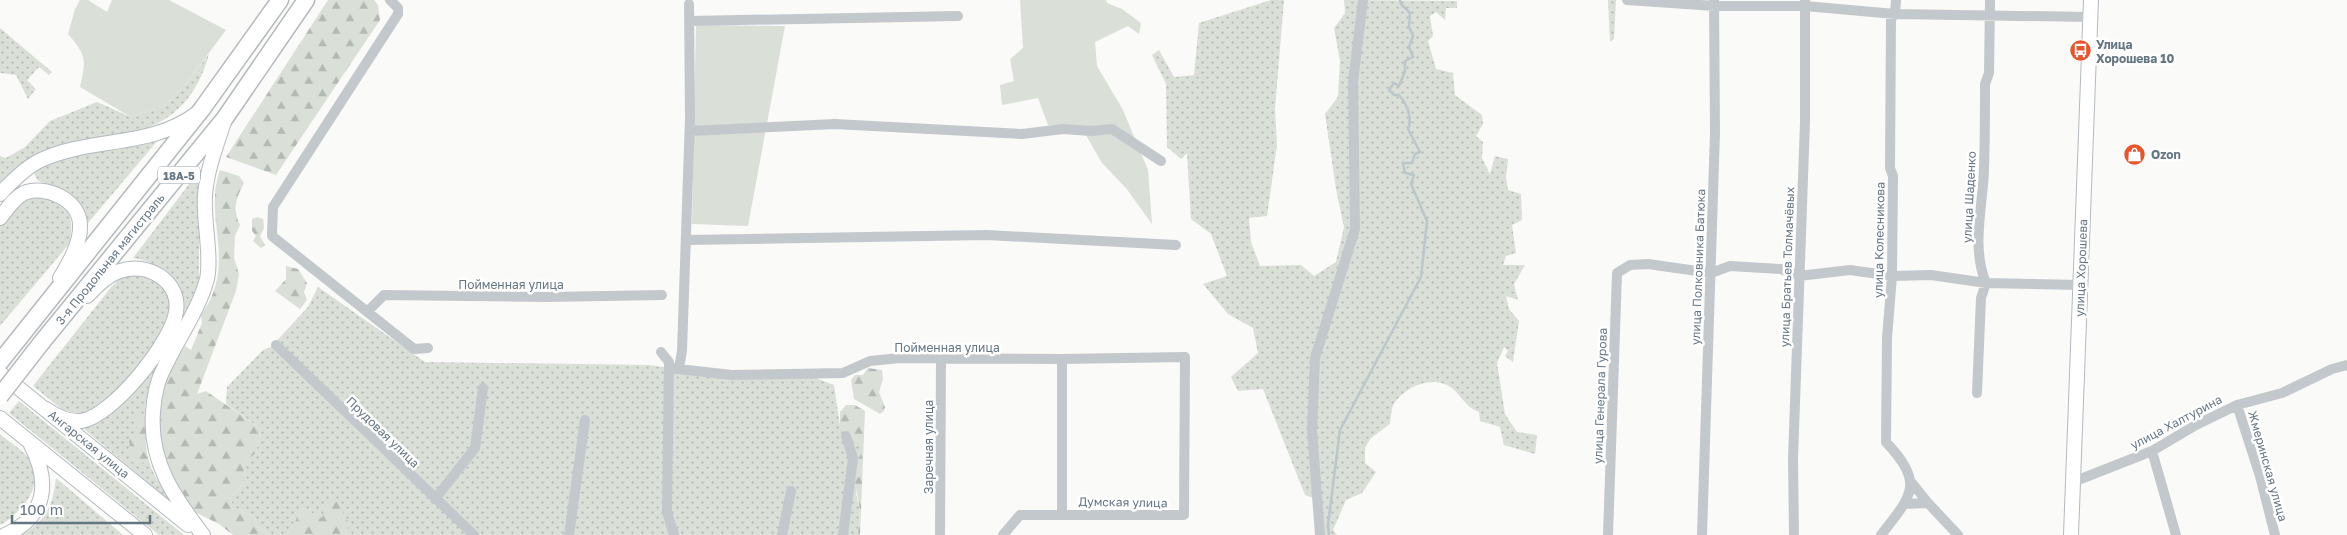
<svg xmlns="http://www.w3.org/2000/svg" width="2347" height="535" font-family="'Golos Text',sans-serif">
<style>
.grass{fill:url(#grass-dots)}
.forest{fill:url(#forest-firs)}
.green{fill:#dadfd7}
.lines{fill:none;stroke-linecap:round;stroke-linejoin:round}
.stream{stroke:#bbc7cb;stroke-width:2.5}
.secondary-casing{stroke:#b3babf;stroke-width:16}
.trunk-casing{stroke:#b4b9bd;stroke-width:19}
.minor{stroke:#c3c8cc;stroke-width:10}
.secondary{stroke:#fff;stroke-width:14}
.trunk{stroke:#fff;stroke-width:16}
.trunk-bridge-casing{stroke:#b4b9bd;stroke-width:19;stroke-linecap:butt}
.trunk-bridge{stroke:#fff;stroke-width:16}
.labels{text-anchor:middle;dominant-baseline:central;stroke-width:5;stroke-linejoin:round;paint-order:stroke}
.shield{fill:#fff;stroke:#939fa8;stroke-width:1}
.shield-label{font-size:11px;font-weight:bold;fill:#657683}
.poi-label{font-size:12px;font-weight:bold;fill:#657683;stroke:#fff;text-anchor:start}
.street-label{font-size:12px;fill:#657683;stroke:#fff}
</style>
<defs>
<pattern id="grass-dots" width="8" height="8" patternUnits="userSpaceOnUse" patternTransform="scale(1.25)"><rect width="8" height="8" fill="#dadfd7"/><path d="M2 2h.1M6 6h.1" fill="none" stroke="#b4b9b4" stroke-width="1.8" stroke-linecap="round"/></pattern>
<pattern id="forest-firs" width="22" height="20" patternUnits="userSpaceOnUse" patternTransform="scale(1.25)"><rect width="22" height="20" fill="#dadfd7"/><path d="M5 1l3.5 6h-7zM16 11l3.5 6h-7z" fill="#b4b9b4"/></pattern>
</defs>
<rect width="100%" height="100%" fill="#fafaf8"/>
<path class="grass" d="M1271 0H1284L1275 109 1277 145 1267 216 1249 218 1251 242 1260 266 1301 265 1314 276 1336 262 1344 227 1336 189 1325 114 1338 97 1340 61 1334 28 1345 13 1344 0 1457 1V8H1446L1445 20 1436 12 1430 16 1433 36 1428 41 1436 69 1453 73 1455 95 1482 115 1483 124 1476 136 1483 142 1482 158 1490 174 1495 156 1508 159 1506 178 1508 190 1521 194 1522 220 1512 225 1516 253 1506 256 1503 265H1525L1514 284 1518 300 1506 296 1509 309 1519 321 1513 362 1505 356 1508 351 1504 347 1497 363 1505 414 1517 432 1537 435 1535 454 1504 445 1500 427 1480 421 1479 412C1466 407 1463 398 1453 389 1436 374 1407 385 1395 402 1391 407 1391 418 1390 424L1371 438 1365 448V463L1376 472 1362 493 1346 500 1333 530 1337 535H1323L1322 501 1305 495 1263 389 1238 391 1231 377 1258 353 1253 328 1228 314 1203 284 1227 276 1211 234 1191 219 1187 153 1181 159 1167 147 1166 84 1152 55 1159 50 1174 77 1194 75 1199 23Z
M1608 0H1616L1614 39 1610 42Z
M0 28 52 72 49 75 39 67 27 80 36 89 28 99 16 75 0 73Z
M209 54C197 98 172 124 127 134 107 139 86 138 67 143 41 149 17 165 0 184V156L6 158 25 147 50 121 97 102 131 117 164 106 186 84Z
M159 139 88 223C75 198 65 188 38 181L33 171 73 154Z
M199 171V281C192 311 172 336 158 363 144 391 139 435 150 464 155 479 164 491 173 504L83 428C113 418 129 394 148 370 156 360 167 349 173 337 194 298 175 265 133 258Z
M31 196C64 199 77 209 69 244L0 326V224L17 204Z
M135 273C153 276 163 285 172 300L166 329 139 365 110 398 84 415 63 410 33 386 112 286 122 277Z
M318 287 425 362 649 365 747 379 813 377 834 385 840 426 863 445 856 494 860 511 858 535H345L349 523 322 519 303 508 287 535H270L255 524 254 517 235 508 230 499 247 479 242 464 256 453 261 429 226 404 227 387 263 350 271 347 308 307Z
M19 401 184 535H159L9 413Z
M0 434C9 442 23 450 30 460 47 483 20 515 0 525Z
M56 478 123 535H22C46 520 53 506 56 478Z"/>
<path class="forest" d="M328 0H374L378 5 380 20 276 175 226 157Z
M220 170 239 176 244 183C236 199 232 208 240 225L235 236 234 258 239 274 236 291 197 394 206 391 261 429 256 453 242 464 247 479 230 499 235 508 254 517 255 524 270 535H233L219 524 195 512 185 501 166 466 159 439 157 410 163 382 185 346 191 350 202 323 201 315C239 262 202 220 220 170Z
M257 217 263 219 264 228 260 236 265 245 261 248 253 241 256 236 252 231V219Z
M286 266 298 269 307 283 304 292 307 300 300 309 275 291 286 279Z
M868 368 882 370 883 379 879 392 885 407 884 411 880 414 854 399 851 380 855 375H863Z
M846 405H855L865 411 860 535H858L860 511 854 475 863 445 840 426V412Z
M141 414 145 416 147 461 139 464 132 462 129 439 136 435 137 427 135 416Z
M336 500 349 523 345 535H287L303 508 322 518 327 502Z"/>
<path class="green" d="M80 0H88L107 12 112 0H169L226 30 186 84 164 106 131 117 80 87C86 60 87 56 68 34L75 9Z
M1020 0H1106L1107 3 1122 9 1141 23 1139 34 1128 26 1095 42 1097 66 1123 110 1148 170 1152 224 1126 188 1102 163 1083 130 1048 125 1038 98 1002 105 1000 85 1014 81 1010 59 1023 48Z
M696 25 785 26 748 226 692 224Z"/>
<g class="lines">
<path class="stream" d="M1329 535 1328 525 1340 430 1421 277 1427 221 1411 184 1414 175 1405 173 1403 163H1412L1415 154 1420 152 1408 129C1413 117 1406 103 1399 95H1394L1389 90 1394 83 1399 86 1405 71V61L1413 57 1409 47 1413 36 1409 27 1410 13 1401 4 1400 0"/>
<defs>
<path id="secondary" d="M0 194C12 181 26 167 41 160 90 137 151 148 196 114
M0 218C7 209 14 198 24 193 45 184 80 200 80 225 81 243 69 263 60 278
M0 373 188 525
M46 409C56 416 69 422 81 421 112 417 172 342 176 312 181 281 147 261 120 271 107 275 96 287 87 296
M0 418 145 535
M5 535C47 517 50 482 31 445
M203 535C174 497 149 462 153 412 154 397 157 381 164 368 178 338 198 312 207 279 212 256 203 220 205 195 207 170 216 146 224 122
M2071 535 2091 0"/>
<path id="trunk" d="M42 342 225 118 306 0
M0 362 202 109 280 0"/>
</defs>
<use href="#secondary" class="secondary-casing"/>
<use href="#trunk" class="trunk-casing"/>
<path class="minor" d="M390 0 398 8V14L273 207 272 236 414 349 428 348
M1627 0 1715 6H1805L1895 14 2090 17
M689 21 958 16
M690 131 835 124 1022 134 1063 129 1091 131 1112 129 1161 161
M686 240 987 235 1176 245
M367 312 384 295 547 297 662 295
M276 345 474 535
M661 352 669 362 667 512 674 535
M669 368 732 375 843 373 870 361 900 358 1062 359 1185 357 1184 515H1020L1003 535
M679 368 682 351 690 118 689 4
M1977 393 1981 298 1986 283C1971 248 1983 205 1984 169 1985 140 1985 112 1985 84L1989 73 1990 0
M2237 405 2260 476 2275 535
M2152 451 2176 535
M2073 482 2152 451 2196 425 2237 405 2282 393 2332 369 2347 365
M1912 483 1928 503
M435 499 475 448 483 388
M1905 504 1928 503 1958 535
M1062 514V359
M569 535 585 420
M782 535 791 491
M843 535 853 458 846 436
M940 535 941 359
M1320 535 1312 430 1315 358 1355 229 1353 82 1363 0
M1608 535 1617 273 1630 265 1648 264 1711 273 1730 266 1781 269 1799 276 1850 270 1892 276 1931 275 1986 283 2081 285
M1702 535 1715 132 1714 0
M1794 535 1793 459 1805 122V0
M1881 535C1912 495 1925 484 1886 442L1887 338 1892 276 1893 176 1890 168 1891 19 1895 14 1896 0"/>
<use href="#secondary" class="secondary"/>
<use href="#trunk" class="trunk"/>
<defs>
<path id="trunk-bridge" d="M0 396 42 342"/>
</defs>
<use href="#trunk-bridge" class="trunk-bridge-casing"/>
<use href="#trunk-bridge" class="trunk-bridge"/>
</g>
<defs>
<symbol id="bus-disc" viewBox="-11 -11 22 22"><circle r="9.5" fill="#e4572e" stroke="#fff"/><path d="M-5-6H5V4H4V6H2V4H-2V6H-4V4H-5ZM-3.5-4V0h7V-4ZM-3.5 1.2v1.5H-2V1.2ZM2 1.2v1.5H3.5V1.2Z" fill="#fff"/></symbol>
<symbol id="shop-disc" viewBox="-11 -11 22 22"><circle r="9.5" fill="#e4572e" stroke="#fff"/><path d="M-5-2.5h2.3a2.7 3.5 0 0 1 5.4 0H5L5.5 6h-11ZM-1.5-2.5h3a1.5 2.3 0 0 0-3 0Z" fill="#fff"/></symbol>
</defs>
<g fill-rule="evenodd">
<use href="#bus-disc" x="2068" y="38" width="25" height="25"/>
<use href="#shop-disc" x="2122" y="142" width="25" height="25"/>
</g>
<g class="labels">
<rect class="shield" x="158" y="166.5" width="42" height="17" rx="4"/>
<g class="shield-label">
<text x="179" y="175">18А-5</text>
</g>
<g class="poi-label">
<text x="2096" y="44">Улица<tspan x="2096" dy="14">Хорошева 10</tspan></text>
<text x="2151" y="154">Ozon</text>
</g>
<g class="street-label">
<text transform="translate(1969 197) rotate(-87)">улица Шаденко</text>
<text transform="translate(1879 240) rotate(-89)">улица Колесникова</text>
<text transform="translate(110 259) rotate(-51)">3-я Продольная магистраль</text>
<text transform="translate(1698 267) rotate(-88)">улица Полковника Батюка</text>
<text transform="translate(1787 267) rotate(-88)">улица Братьев Толмачёвых</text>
<text transform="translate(2081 268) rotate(-88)">улица Хорошева</text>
<text x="511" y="284">Пойменная улица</text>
<text x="947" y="347">Пойменная улица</text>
<text transform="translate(1600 396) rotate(-88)">улица Генерала Гурова</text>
<text transform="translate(2176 422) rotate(-28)">улица Халтурина</text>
<text transform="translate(383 432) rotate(44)">Прудовая улица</text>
<text transform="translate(89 444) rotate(39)">Ангарская улица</text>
<text transform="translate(928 447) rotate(-90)">Заречная улица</text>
<text transform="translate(2268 466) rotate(74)">Жмеринская улица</text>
<text transform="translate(1123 502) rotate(1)">Думская улица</text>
</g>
</g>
<path d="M12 515v8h138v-8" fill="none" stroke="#657683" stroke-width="2.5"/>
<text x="20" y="515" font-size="15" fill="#657683" stroke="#ffffff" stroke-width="4" paint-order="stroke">100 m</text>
</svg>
